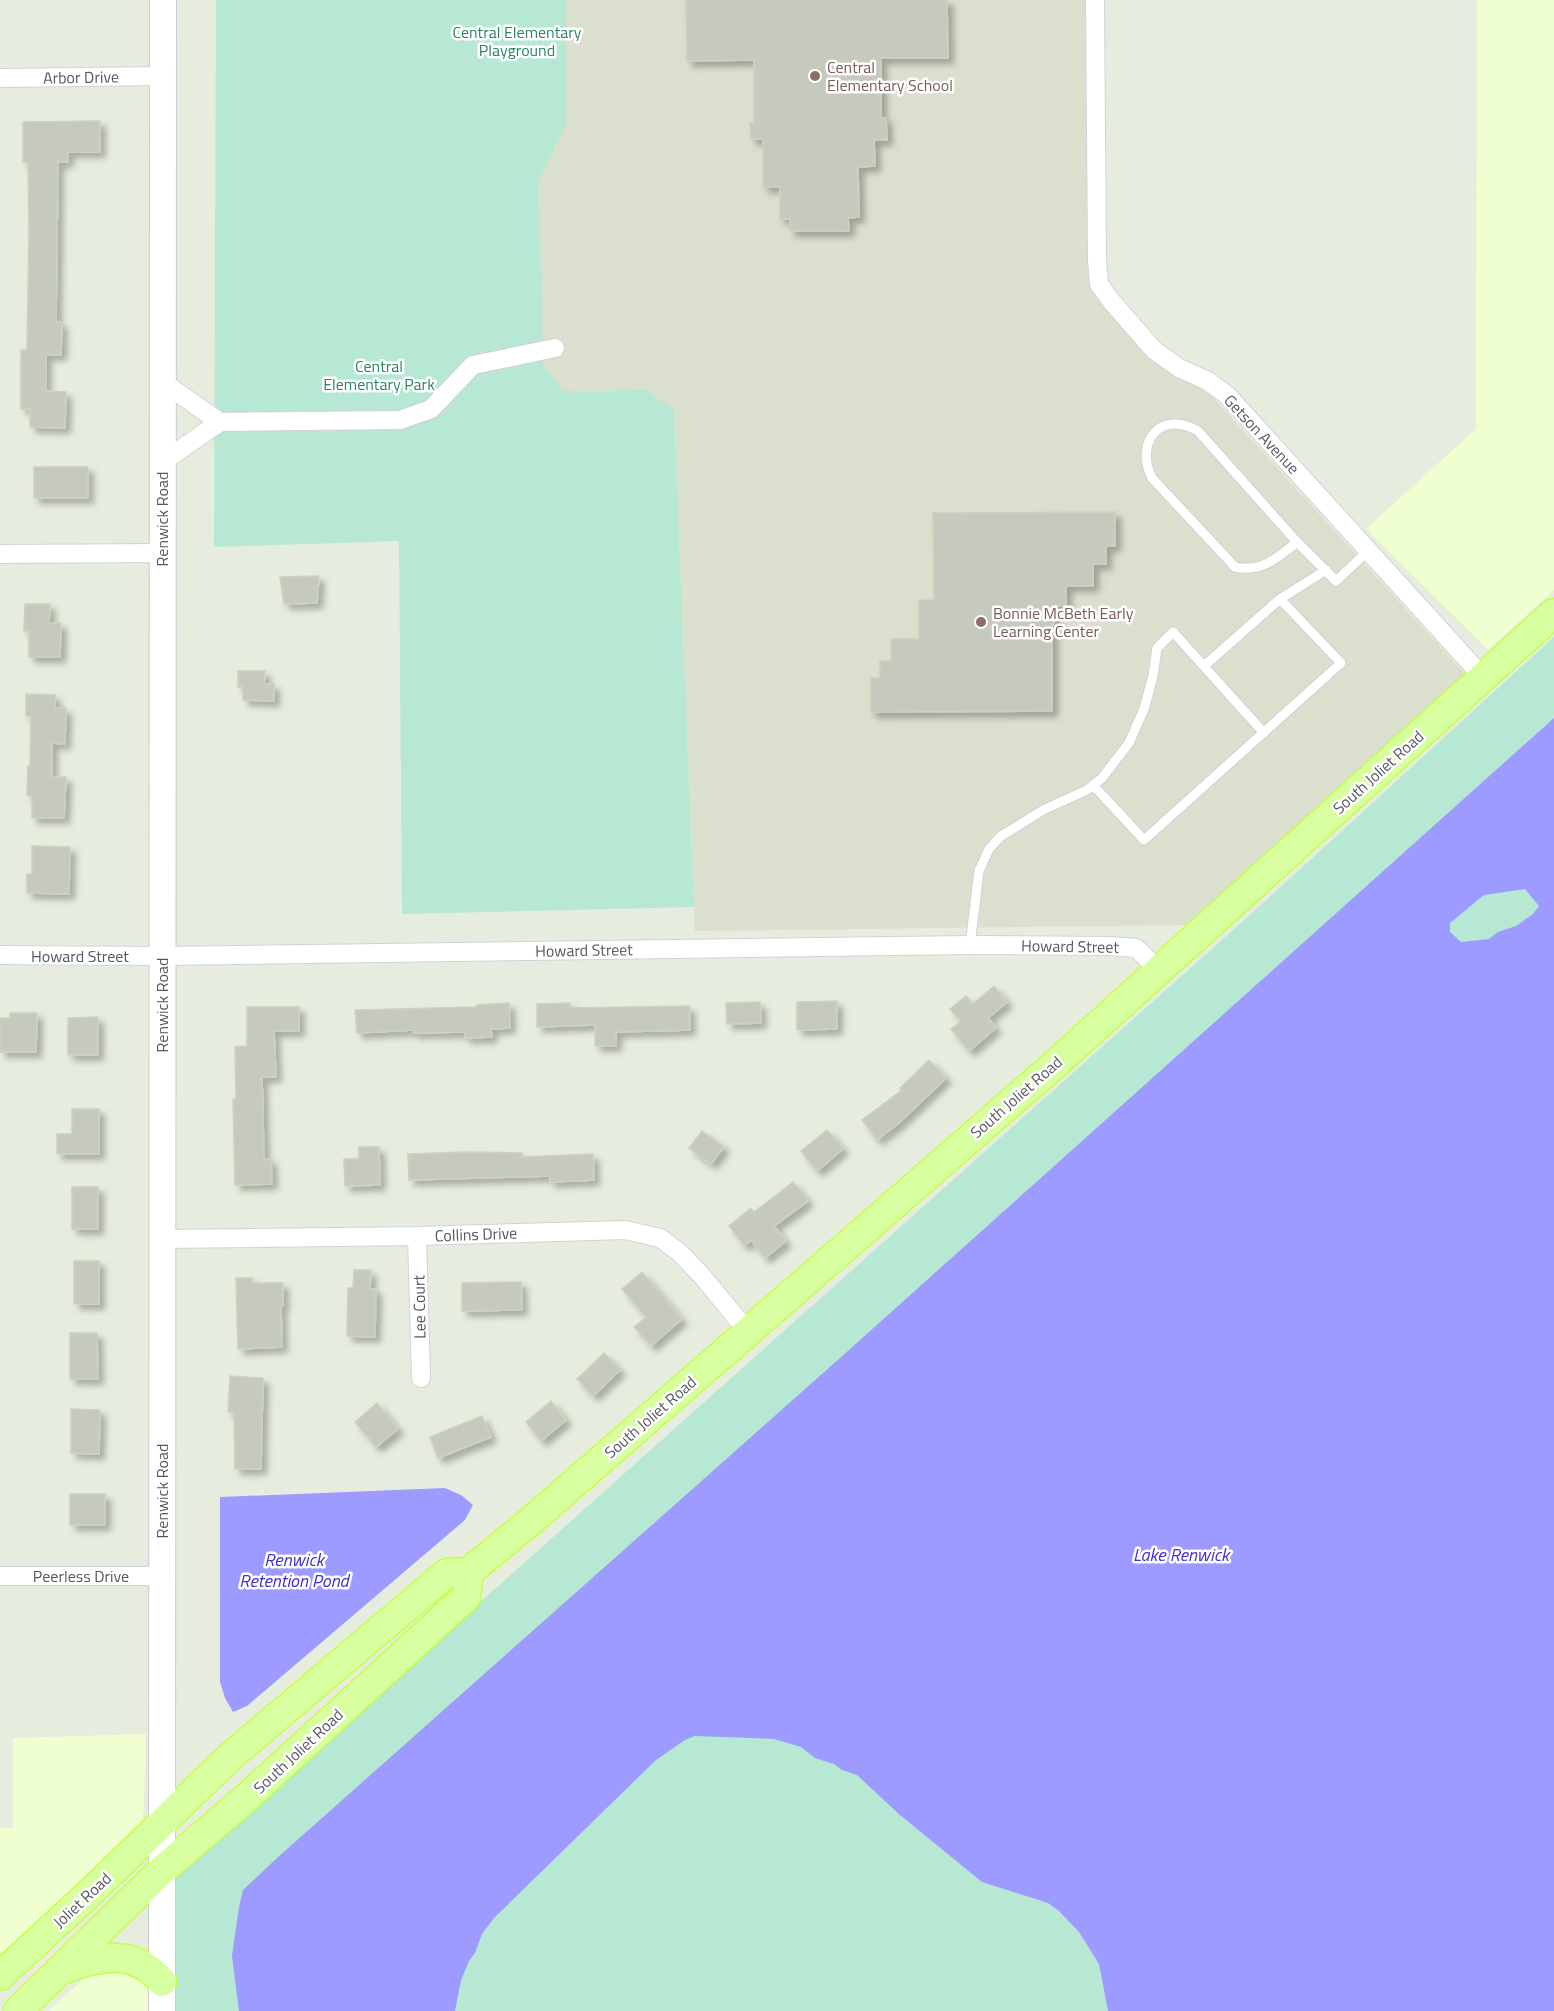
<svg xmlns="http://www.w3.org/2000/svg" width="1554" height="2011" font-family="'Titillium Web',sans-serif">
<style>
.commercial{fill:#efffd0}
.education{fill:#dadfce}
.green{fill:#b6e8d3}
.water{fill:#9d9bff;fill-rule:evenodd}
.building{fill:#c6c9bd;stroke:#ccd2bc;stroke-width:1.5;filter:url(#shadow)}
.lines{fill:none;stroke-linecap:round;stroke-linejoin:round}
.lane-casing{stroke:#d3d1da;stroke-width:11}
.street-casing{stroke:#d3d1da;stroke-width:20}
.secondary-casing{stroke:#cbc9d4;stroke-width:28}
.primary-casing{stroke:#c7ff44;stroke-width:31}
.lane{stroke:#fff;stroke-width:9}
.street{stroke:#fff;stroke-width:18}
.secondary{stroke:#fff;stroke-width:26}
.primary{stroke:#d7ffa0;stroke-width:28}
.education-dot{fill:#8d6e63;stroke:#fff;stroke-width:2}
.labels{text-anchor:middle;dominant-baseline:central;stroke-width:5;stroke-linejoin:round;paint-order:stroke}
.park-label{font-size:16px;fill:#2b8564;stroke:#fff}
.education-label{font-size:16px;fill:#785e54;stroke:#fff;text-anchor:start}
.street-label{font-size:16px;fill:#585761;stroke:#fff}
.water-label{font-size:18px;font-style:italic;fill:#4132ce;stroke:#fff}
</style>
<defs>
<filter id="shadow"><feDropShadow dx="5.5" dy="5.5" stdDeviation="3" flood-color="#0004"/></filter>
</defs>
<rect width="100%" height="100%" fill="#e7edde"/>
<path class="commercial" d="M1477 0H1554V590L1488 650 1366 529 1476 429Z
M146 1734 143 1829 0 1961V1828H13V1738Z
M100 1964 150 1986V2011H48Z"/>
<path class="education" d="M566 0H1088V220L1098 299 1147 355 1212 396 1466 675 1190 925 695 931 674 410 646 390 564 391 543 364 539 181 566 124Z"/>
<path class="green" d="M216 0H566V124L539 181 543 364 564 391 646 390 674 410 694 907 402 914 399 541 214 547Z
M1554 637V2011H169V1880L1251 914Z"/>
<path class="water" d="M1554 718V2011H1108L1099 1964 1079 1932 1059 1911 1048 1903 982 1882 900 1815 857 1775 842 1770 834 1764 815 1758 801 1747 774 1739 695 1736 685 1740 656 1760 494 1918 482 1934 475 1953 469 1961 461 1980 455 2011H239L232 1956 239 1907 243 1890 277 1858 840 1358ZM1525 889 1539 906 1533 914 1516 926 1498 932 1489 939 1461 942 1450 932V923L1484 895Z
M445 1488 461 1495 473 1505 465 1520 247 1706 233 1712 225 1698 220 1682V1497Z"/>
<path class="building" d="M686 0H947L948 58H881V118H886L887 140H874L875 166 858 167 859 217 848 218 849 231H790V219H780V187H763V139H751L750 123H754V60L687 61Z
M100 121V152H68V162H58L56 322 62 323 61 355H46V391L66 392 65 428 30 427V409H21V350H27L29 231 28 162H23V122Z
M34 467H88V498H34Z
M1115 512V546H1106V564H1093V586H1066V606H1054V625H1052V711L871 712V678H880V661H891V639H919V600H934L933 513Z
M319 576 317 603 284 604 280 577Z
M25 604H50L49 623H61L60 657H29V631H24Z
M238 671H265L264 684H274V701L243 700V687H238Z
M26 694 55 695V708H66L65 744 52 743V777H66L64 818H32V796L27 795 28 766H30L31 716H26Z
M32 846 70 847 69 894 27 893V874H32Z
M994 986 1007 1002 988 1018 996 1028 969 1051 951 1029 961 1021 950 1009 966 996 973 1004Z
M837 1001V1029L797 1030V1002Z
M760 1002 761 1023 727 1024 726 1003Z
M509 1003 510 1028 491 1029 492 1037 465 1038V1032L413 1033V1030L357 1033 355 1010 476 1007V1005Z
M570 1003V1008L689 1006 690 1030 616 1032V1046H595V1025L537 1027V1004Z
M247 1007H299V1031H274L276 1077H262L264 1159H271L272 1184 235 1185 233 1099H236L235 1047 247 1046Z
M10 1013H37L36 1052H0V1018H10Z
M98 1017V1055H68V1018Z
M929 1060 946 1078 900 1122 877 1140 862 1120 902 1090 900 1088Z
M72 1109H99V1154H57V1134H72Z
M827 1130 843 1149 817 1171 801 1151Z
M702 1131 724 1147 711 1164 689 1148Z
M359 1147H379L380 1185 345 1186 344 1159H359Z
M467 1152 522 1153V1157L593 1154 594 1180 550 1182V1176L409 1180 408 1154Z
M793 1182 808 1201 774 1226 786 1241 765 1258 751 1240 744 1246 729 1226 751 1208 754 1212Z
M72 1187H98V1229H72Z
M74 1261H99V1304H74Z
M354 1270H371L370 1289H376L375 1337 347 1336 348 1288H353Z
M642 1272 682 1319 651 1346 634 1327 646 1317 622 1289Z
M236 1278H252V1283H283V1306H281L282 1347 238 1349Z
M521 1282 522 1310 462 1311V1283Z
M70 1333H97L98 1379H70Z
M604 1353 620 1370 593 1396 577 1379Z
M230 1376 263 1378 261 1469H235L234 1412H228Z
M551 1401 566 1420 541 1441 526 1422Z
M377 1403 398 1429 376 1447 355 1422Z
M71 1409 100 1410 99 1454 71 1453Z
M482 1416 491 1437 438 1458 430 1437Z
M70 1494H105V1525H70Z"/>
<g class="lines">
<defs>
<path id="lane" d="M1297 542C1277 558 1261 573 1235 567L1152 478C1134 442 1161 409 1198 431L1297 542 1336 581 1369 550
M1280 599 1326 570
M1093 785 1144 840 1341 663 1280 599 1204 666
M970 945 979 871 989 849 1001 836 1019 825 1043 810 1087 790 1102 778 1129 743 1144 709 1153 676 1157 648 1173 632 1264 733"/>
<path id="street" d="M1095 0 1097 259 1099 284 1112 302 1154 350 1179 368 1208 381 1228 396 1483 677
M0 78 163 76
M161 381 220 422
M161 463 220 422 400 420 431 409 473 365 555 348
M0 554 162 553
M0 955 163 956 970 945 1109 946 1136 948 1159 970
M417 1236 421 1378
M162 1239 417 1236 625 1230 660 1238 679 1252 702 1276 748 1332
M0 1576H161"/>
<path id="secondary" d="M162 2011 163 0"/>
<path id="primary" d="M64 1969C100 1956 136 1948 162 1982
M0 1976 95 1888 231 1756 447 1573 469 1572 532 1520 1053 1066 1554 613
M18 2011 162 1870 246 1798 466 1597 469 1572"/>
</defs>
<use href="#lane" class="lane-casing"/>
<use href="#street" class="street-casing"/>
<use href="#secondary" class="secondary-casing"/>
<use href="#primary" class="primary-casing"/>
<use href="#lane" class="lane"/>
<use href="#street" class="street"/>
<use href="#secondary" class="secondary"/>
<use href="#primary" class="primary"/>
</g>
<g class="education-dot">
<circle cx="815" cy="76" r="6"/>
<circle cx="981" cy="622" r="6"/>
</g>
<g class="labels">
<g class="park-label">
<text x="517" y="32">Central Elementary<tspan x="517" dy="18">Playground</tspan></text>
<text x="379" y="366">Central<tspan x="379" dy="18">Elementary Park</tspan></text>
</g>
<g class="education-label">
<text x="827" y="67">Central<tspan x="827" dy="18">Elementary School</tspan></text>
<text x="993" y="613">Bonnie McBeth Early<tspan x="993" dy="18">Learning Center</tspan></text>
</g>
<g class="street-label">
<text transform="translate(81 77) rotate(-1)">Arbor Drive</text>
<text transform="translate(1262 434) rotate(47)">Getson Avenue</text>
<text transform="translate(162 519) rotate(-90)">Renwick Road</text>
<text transform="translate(1378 772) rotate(-42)">South Joliet Road</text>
<text transform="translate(1070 946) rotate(1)">Howard Street</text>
<text transform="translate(584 950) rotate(-1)">Howard Street</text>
<text x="80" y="956">Howard Street</text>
<text transform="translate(162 1005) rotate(-90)">Renwick Road</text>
<text transform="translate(1016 1097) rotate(-41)">South Joliet Road</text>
<text transform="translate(476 1234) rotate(-2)">Collins Drive</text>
<text transform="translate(419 1307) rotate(-91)">Lee Court</text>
<text transform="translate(650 1417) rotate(-41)">South Joliet Road</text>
<text transform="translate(162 1491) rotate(-90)">Renwick Road</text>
<text x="81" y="1576">Peerless Drive</text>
<text transform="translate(298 1751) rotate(-43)">South Joliet Road</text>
<text transform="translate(82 1900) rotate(-43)">Joliet Road</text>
</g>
<g class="water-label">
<text x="1181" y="1554">Lake Renwick</text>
<text x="294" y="1559">Renwick<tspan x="294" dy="21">Retention Pond</tspan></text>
</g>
</g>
</svg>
